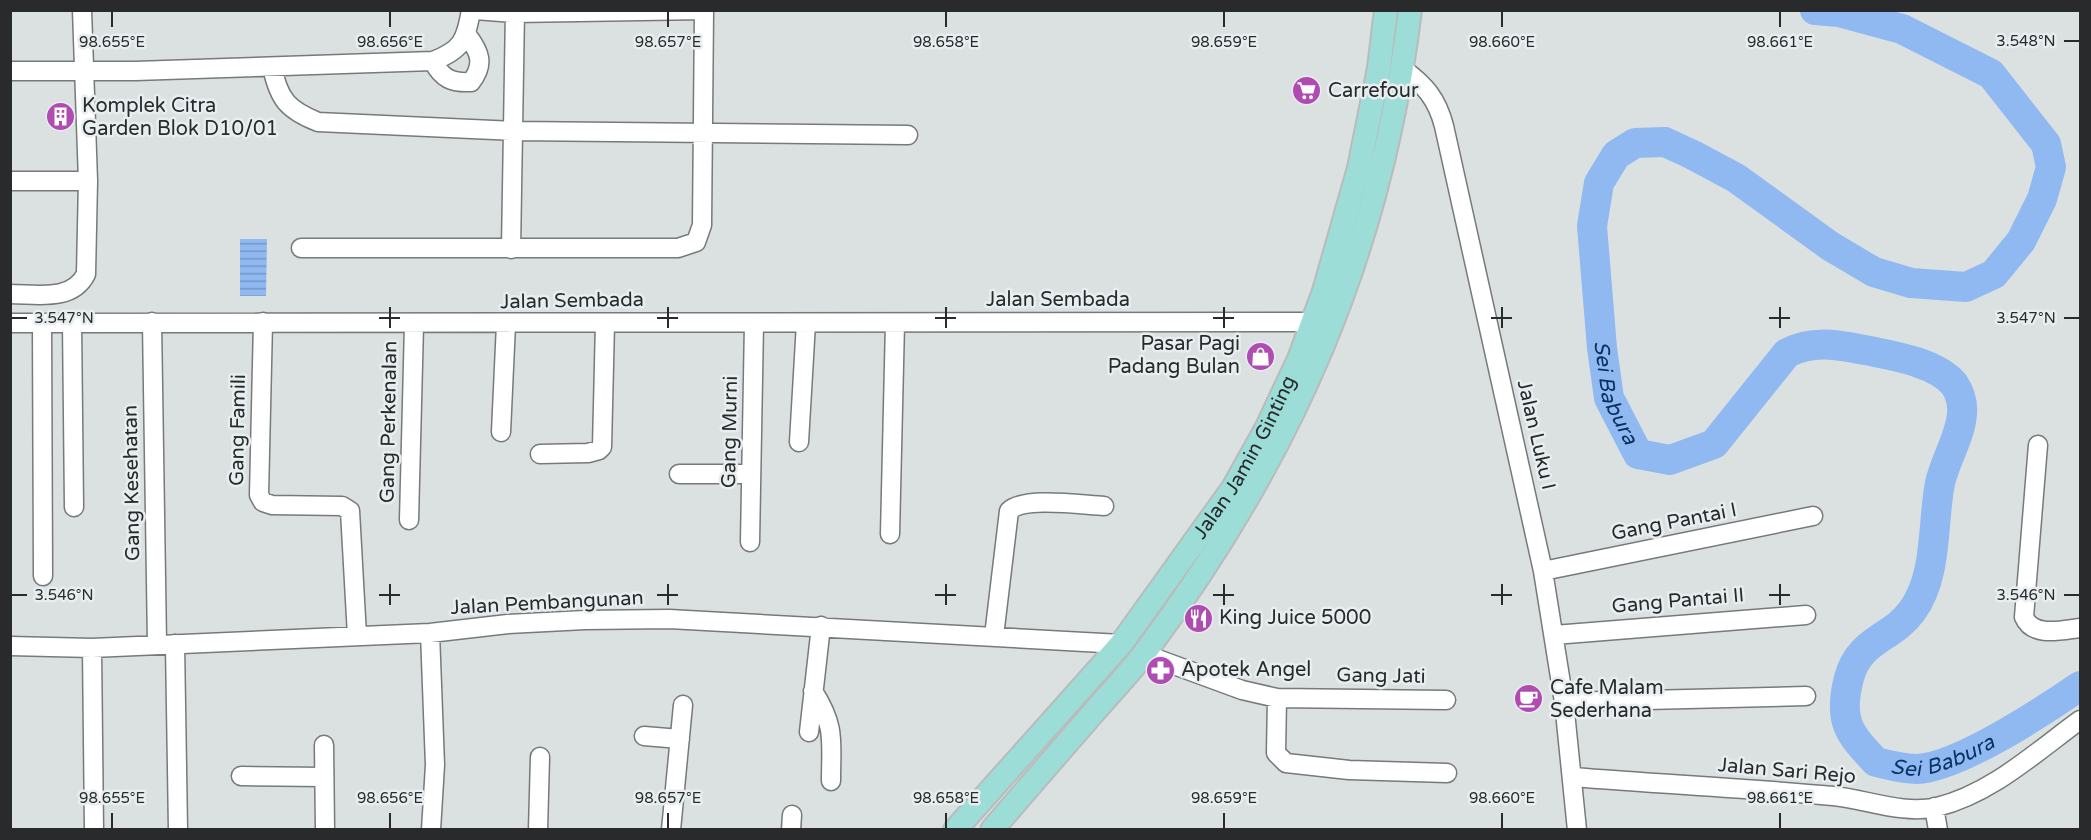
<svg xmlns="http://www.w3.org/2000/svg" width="2091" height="840" font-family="'Varela Round',sans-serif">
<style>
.water{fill:url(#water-rules)}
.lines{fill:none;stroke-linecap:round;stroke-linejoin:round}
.river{stroke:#90b9f2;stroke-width:30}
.minor-casing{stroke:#757a7b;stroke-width:21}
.major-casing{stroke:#babbbb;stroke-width:26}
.minor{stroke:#fff;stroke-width:18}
.major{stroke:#9cddd7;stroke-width:22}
.ticks{fill:none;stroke:#282a2b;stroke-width:2}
.labels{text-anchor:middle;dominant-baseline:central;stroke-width:5;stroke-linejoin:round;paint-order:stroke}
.poi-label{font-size:20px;fill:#282a2b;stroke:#e8eeef;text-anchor:start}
.street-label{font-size:20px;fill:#282a2b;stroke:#e8eeef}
.water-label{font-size:21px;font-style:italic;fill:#0a3164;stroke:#e8eeef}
.ticks-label{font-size:15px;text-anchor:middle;fill:#282a2b;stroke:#e8eeef;stroke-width:5;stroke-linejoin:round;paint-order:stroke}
</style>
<defs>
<pattern id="water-rules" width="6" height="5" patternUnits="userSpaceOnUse" patternTransform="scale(1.5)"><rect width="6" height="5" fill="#90b9f2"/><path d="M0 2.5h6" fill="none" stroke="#7697c4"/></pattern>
</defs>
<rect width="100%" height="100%" fill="#dbe0e1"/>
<path class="water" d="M240 239H267L266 296H240Z"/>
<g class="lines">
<path class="river" id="s1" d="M1815 10 1839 12 1902 29 1991 74 2046 144 2051 167 2042 199 2021 241 1994 274 1966 287 1911 283 1874 272 1830 246 1736 178 1693 155 1665 142 1635 143 1616 155 1599 183 1592 226 1602 348 1609 398 1638 454 1670 460 1714 444 1787 353C1816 338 1844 346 1875 352 1900 357 1937 364 1954 384 1960 393 1963 404 1962 414 1960 438 1945 460 1940 483 1932 524 1938 576 1912 611 1892 639 1859 639 1849 678 1838 720 1848 733 1876 762 1889 765 1903 769 1917 769 1959 767 2045 710 2080 686"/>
<defs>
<path id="minor" d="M475 10 515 13 704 10
M433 61C442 79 452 83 471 82 485 64 480 52 467 35
M272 67C279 100 288 110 318 122L514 131 908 135
M1403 69C1425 85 1437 99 1444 126L1543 571 1564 702 1577 830
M10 71H135L433 61C462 50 466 40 471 10
M10 181H88
M301 248H678L696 242 702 225 704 10
M511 249 515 10
M10 294C37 294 72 302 86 274L88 181 82 10
M152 322 157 644
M263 322 259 495 263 502 272 505 342 506 350 511 357 636
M10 323 1314 322
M42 323 43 576
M72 323 74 507
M501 432 506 324
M799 442 806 323
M2038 445 2024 617C2033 638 2062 630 2080 628
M540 454 588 453 599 450 602 447 605 323
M679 474H751
M409 520 414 325
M890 534 895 323
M750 542 754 323
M1543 571 1813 516
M430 633 435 765 431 830
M1554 635 1806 615
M994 636 1009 511C1024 496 1082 505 1104 506
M175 644 178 830
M10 646 92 648 430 633 508 624 585 620 669 619 1121 644
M92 648 94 830
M1144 654 1242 690 1277 698 1446 700
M813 691C836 727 831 740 831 781
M1277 698 1276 753 1286 763 1349 770 1447 773
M1564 702 1806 696
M809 732 821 626
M644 736 680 739
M324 745 325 830
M241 776 324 777
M1573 777C1659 784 1746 788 1833 796 1866 799 1903 815 1937 807 1991 794 2036 752 2080 720
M1934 807 1938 830
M538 830 540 757
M671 830 683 705
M791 830 792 815"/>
<g id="major">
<path id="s2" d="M955 830 1121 644 1233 488 1267 427 1299 359 1324 291 1359 168 1379 68 1386 10"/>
<path d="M992 830C1026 790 1060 751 1094 712 1111 692 1130 673 1146 651 1291 457 1381 253 1410 10"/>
</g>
</defs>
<use href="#minor" class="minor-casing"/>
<use href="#major" class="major-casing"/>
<use href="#minor" class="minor"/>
<use href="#major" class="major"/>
</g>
<path class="ticks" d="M112 12V27M390 12V27M668 12V27M946 12V27M1224 12V27M1502 12V27M1780 12V27M2064 41H2079M390 307V328M668 307V328M946 307V328M1224 307V328M1502 307V328M1780 307V328M12 318H27M379 318H400M657 318H678M935 318H956M1213 318H1234M1491 318H1512M1769 318H1790M2064 318H2079M390 584V605M668 584V605M946 584V605M1224 584V605M1502 584V605M1780 584V605M12 595H27M379 595H400M657 595H678M935 595H956M1213 595H1234M1491 595H1512M1769 595H1790M2064 595H2079M112 813V828M390 813V828M668 813V828M946 813V828M1224 813V828M1502 813V828M1780 813V828"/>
<defs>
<symbol id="supermarket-disc" viewBox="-11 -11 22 22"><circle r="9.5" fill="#af4bb1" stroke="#e8eeef"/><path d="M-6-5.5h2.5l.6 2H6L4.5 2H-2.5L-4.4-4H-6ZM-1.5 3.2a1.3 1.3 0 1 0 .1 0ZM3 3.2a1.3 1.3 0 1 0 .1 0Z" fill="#fff"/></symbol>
<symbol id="building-disc" viewBox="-11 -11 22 22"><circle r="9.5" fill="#af4bb1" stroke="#e8eeef"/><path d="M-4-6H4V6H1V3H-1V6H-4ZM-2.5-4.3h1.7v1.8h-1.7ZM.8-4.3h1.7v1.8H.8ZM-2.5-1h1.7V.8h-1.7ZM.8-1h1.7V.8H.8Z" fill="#fff"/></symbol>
<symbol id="shop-disc" viewBox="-11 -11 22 22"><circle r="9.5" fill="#af4bb1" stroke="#e8eeef"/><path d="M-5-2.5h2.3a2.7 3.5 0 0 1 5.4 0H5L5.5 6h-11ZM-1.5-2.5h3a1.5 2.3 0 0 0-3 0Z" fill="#fff"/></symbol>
<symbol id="restaurant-disc" viewBox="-11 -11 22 22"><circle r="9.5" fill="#af4bb1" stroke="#e8eeef"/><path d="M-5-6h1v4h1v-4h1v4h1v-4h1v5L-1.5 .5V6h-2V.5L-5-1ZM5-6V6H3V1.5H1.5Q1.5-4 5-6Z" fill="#fff"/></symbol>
<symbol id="pharmacy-disc" viewBox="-11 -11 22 22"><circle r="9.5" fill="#af4bb1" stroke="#e8eeef"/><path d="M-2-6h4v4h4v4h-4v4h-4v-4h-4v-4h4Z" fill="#fff"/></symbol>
<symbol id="cafe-disc" viewBox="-11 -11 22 22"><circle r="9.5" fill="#af4bb1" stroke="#e8eeef"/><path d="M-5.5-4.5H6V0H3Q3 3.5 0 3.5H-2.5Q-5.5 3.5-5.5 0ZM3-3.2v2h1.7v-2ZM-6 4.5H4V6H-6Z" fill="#fff"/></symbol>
</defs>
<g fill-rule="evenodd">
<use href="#supermarket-disc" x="1290" y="74" width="33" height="33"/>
<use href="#building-disc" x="44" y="100" width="33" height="33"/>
<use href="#shop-disc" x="1244" y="340" width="33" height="33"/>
<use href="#restaurant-disc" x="1182" y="602" width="33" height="33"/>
<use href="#pharmacy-disc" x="1144" y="654" width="33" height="33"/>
<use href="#cafe-disc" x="1512" y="682" width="33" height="33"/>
</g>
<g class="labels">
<g class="poi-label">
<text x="1328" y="91">Carrefour</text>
<text x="82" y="106">Komplek Citra<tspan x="82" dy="23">Garden Blok D10/01</tspan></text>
<text x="1240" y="344" text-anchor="end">Pasar Pagi<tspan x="1240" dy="23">Padang Bulan</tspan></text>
<text x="1219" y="618">King Juice 5000</text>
<text x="1181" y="670">Apotek Angel</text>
<text x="1550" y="688">Cafe Malam<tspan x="1550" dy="23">Sederhana</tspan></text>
</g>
<g class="street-label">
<text x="1058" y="300">Jalan Sembada</text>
<text transform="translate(572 301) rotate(-1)">Jalan Sembada</text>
<text transform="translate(389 422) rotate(-89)">Gang Perkenalan</text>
<text transform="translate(238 430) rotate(-89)">Gang Famili</text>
<text transform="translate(730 432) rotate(-89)">Gang Murni</text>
<text transform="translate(1536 435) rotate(77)">Jalan Luku I</text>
<text stroke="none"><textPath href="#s2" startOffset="474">Jalan Jamin Ginting</textPath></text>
<text transform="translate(132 483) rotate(-91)">Gang Kesehatan</text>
<text transform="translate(1674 522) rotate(-11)">Gang Pantai I</text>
<text transform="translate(1678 601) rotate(-5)">Gang Pantai II</text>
<text transform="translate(547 603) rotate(-3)">Jalan Pembangunan</text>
<text transform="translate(1381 676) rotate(1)">Gang Jati</text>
<text transform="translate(1787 771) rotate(5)">Jalan Sari Rejo</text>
</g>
<g class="water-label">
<text stroke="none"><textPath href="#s1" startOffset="1094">Sei Babura</textPath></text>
<text stroke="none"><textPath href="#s1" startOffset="2028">Sei Babura</textPath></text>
</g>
</g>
<g class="ticks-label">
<text x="2026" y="46">3.548°N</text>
<text x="112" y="47">98.655°E</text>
<text x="390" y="47">98.656°E</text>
<text x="668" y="47">98.657°E</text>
<text x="946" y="47">98.658°E</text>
<text x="1224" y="47">98.659°E</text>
<text x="1502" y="47">98.660°E</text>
<text x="1780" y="47">98.661°E</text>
<text x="64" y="323">3.547°N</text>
<text x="2026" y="323">3.547°N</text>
<text x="64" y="600">3.546°N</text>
<text x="2026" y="600">3.546°N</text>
<text x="112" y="803">98.655°E</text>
<text x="390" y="803">98.656°E</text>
<text x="668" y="803">98.657°E</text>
<text x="946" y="803">98.658°E</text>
<text x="1224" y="803">98.659°E</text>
<text x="1502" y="803">98.660°E</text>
<text x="1780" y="803">98.661°E</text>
</g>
<rect width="2091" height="840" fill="none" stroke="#282a2b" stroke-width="24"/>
</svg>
